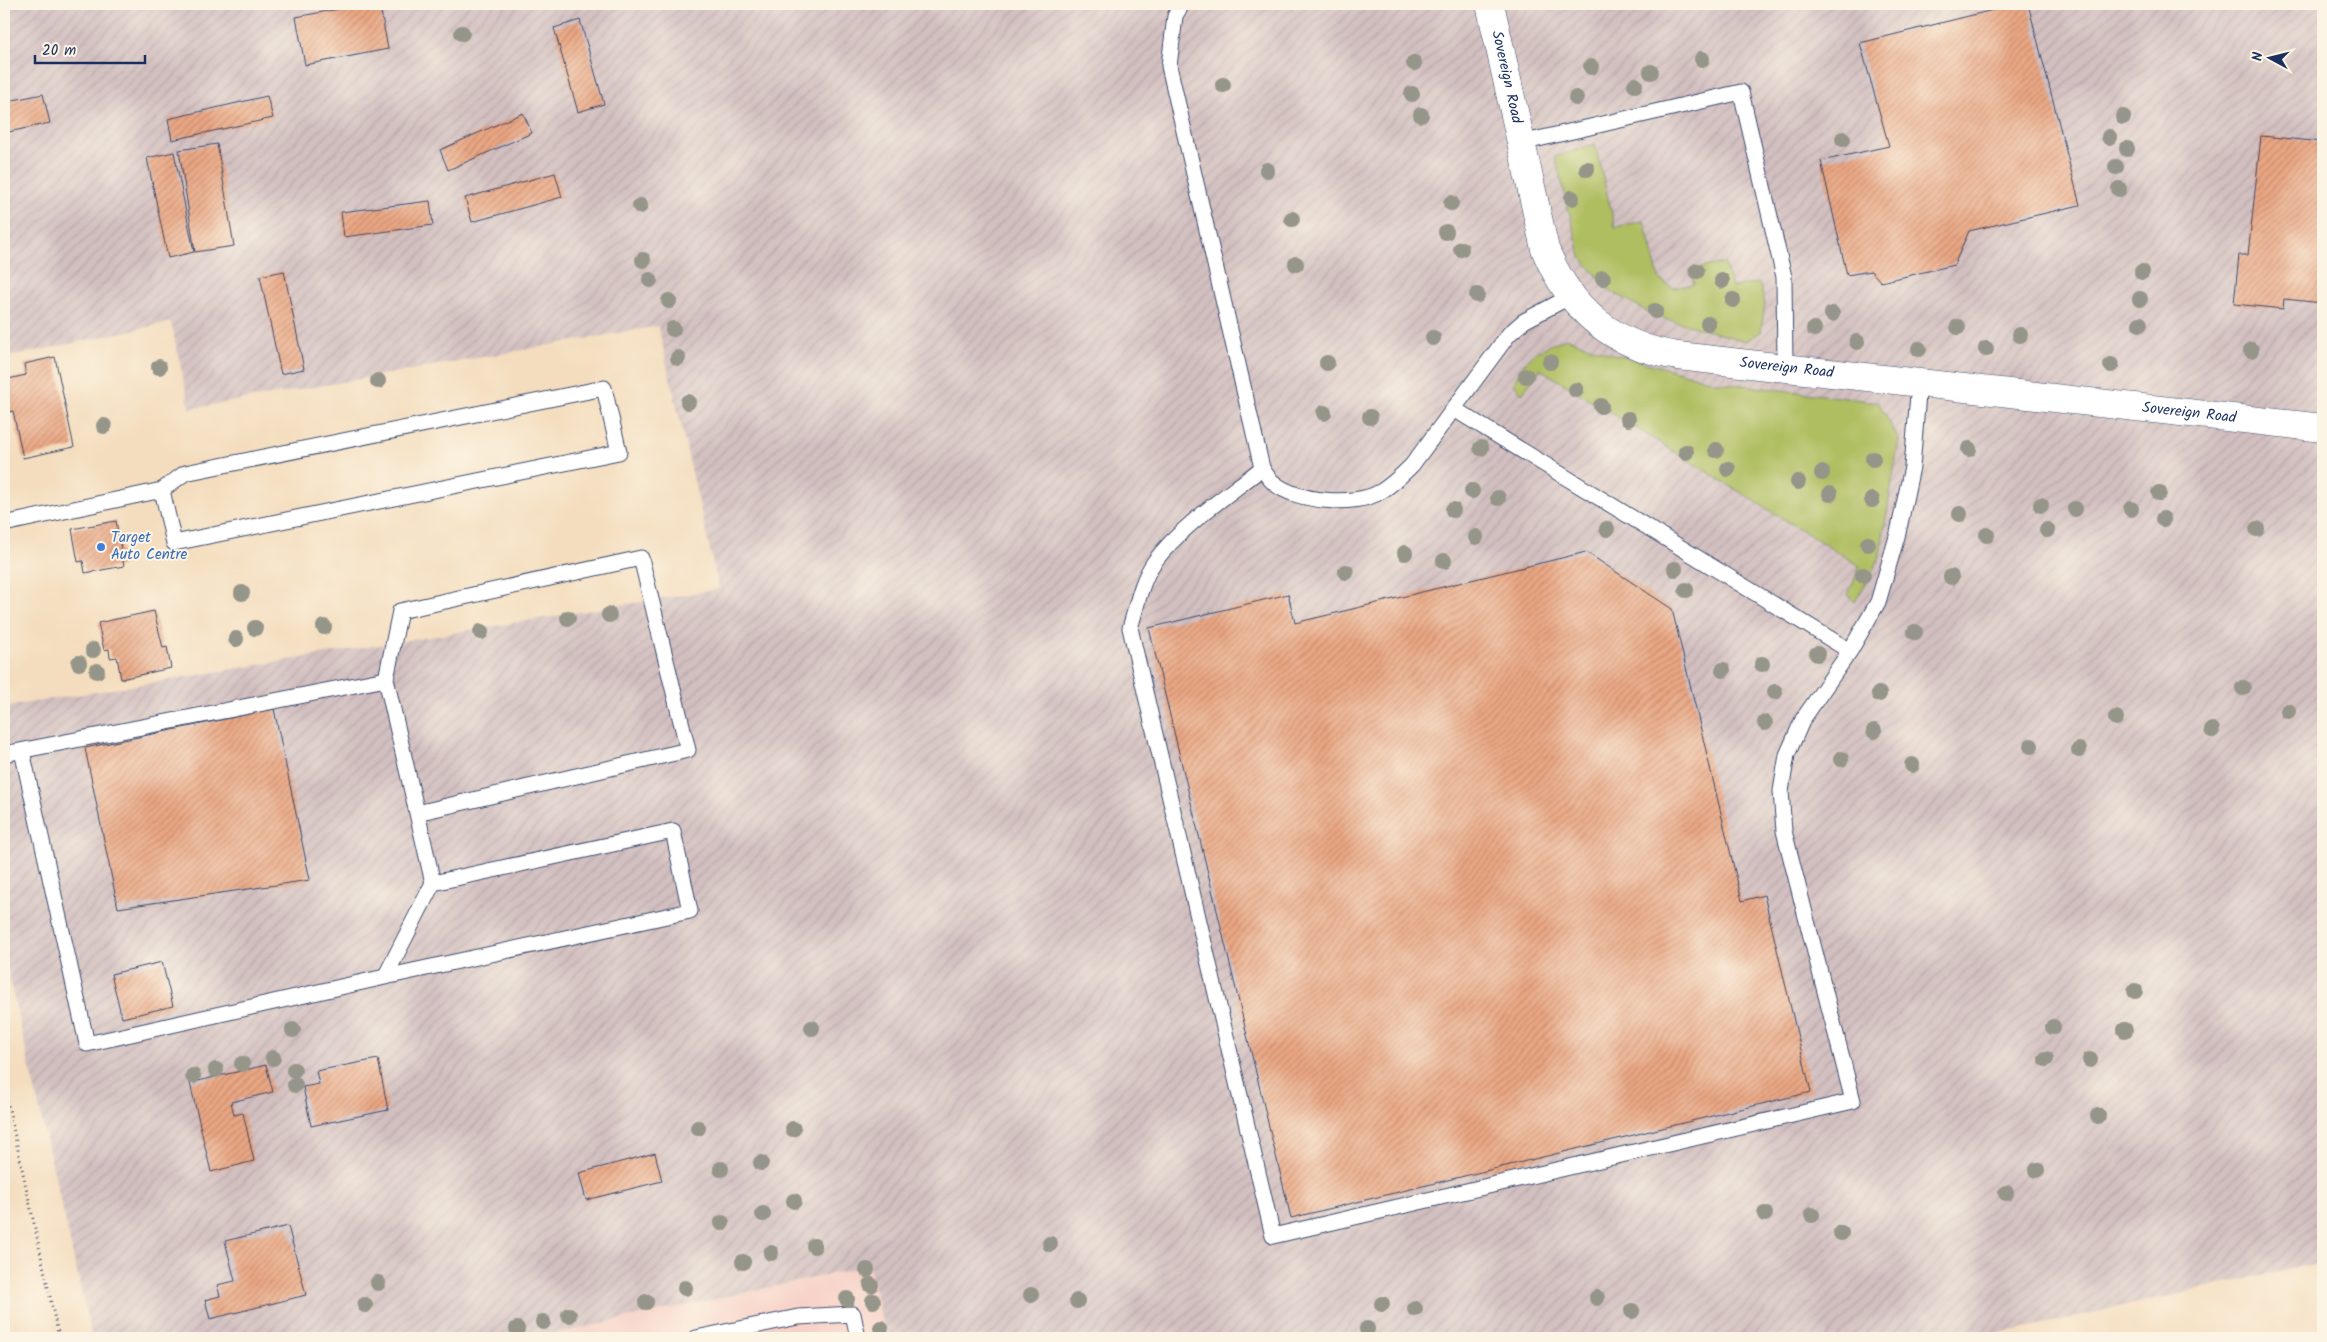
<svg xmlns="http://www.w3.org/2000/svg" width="2327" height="1342" font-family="Kalam,sans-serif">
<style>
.built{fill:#f7d1c7}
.industrial{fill:url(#industrial-furrows)}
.grass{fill:#afbe60;stroke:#65765f}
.building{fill:url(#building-hatch)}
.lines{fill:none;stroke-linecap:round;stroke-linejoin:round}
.lane-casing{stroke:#3c496c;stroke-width:17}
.street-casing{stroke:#3c496c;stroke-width:29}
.path{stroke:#3c496c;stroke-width:3;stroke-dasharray:1 4;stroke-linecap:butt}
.lane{stroke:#fff;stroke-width:15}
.street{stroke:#fff;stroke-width:28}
.tree{fill:#95958a}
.shop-dot{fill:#3f7fe0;stroke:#fcf5e5;stroke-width:2}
.labels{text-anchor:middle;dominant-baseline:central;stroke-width:4;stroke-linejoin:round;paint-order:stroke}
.street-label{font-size:15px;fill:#1b2f5e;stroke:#fcf5e5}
.shop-label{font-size:15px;fill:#366cbe;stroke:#fcf5e5;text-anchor:start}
</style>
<defs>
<pattern id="industrial-furrows" width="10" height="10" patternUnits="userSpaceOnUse" patternTransform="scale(1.25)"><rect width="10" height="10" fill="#d2bfc0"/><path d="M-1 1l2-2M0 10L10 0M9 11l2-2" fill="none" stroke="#b4a4a7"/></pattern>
<pattern id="building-hatch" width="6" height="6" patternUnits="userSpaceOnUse" patternTransform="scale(1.25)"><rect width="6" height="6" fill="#eba783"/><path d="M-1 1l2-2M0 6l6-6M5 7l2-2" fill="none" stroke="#be886e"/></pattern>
</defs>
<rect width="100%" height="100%" fill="#fcf5e5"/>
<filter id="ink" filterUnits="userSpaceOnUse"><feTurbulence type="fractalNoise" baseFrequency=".02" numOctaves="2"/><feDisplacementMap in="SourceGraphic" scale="10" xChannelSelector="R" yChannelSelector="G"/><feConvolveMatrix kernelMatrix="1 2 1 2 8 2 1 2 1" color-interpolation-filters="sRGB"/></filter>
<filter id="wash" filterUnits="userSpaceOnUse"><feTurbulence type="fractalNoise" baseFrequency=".0096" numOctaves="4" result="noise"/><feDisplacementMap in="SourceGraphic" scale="20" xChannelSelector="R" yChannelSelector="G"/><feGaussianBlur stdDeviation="1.12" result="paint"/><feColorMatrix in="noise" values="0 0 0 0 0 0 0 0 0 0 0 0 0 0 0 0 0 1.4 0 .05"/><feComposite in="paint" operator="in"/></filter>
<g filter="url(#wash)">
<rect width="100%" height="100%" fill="#f4ddbe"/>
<path class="built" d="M870 1266 886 1338H535Z"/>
<path class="industrial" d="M4 4H2323V1262L1980 1338H886L869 1266 535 1338H92L4 955V707L719 589 658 326 190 409 171 322 4 358Z"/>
<path class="grass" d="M1595 144 1615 227 1644 221 1659 279 1673 288 1694 284 1690 270 1724 263 1732 287 1759 283 1765 303 1761 332 1746 341 1655 316 1608 289 1581 257 1555 157Z
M1566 338 1609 353 1716 382 1878 402 1899 440 1879 560 1855 602 1848 595 1860 566 1540 369 1522 394 1514 383C1527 353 1537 351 1566 338Z"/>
<g id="blocks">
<path class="building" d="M365 4 366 9 380 6 388 49 305 65 296 17Z
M2017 4H2028L2080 205 1969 231 1954 265 1881 282 1871 271 1847 275 1821 161 1889 146 1860 43Z
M580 20 604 104 578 112 554 28Z
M43 94 50 123 4 133V102Z
M267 96 273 118 172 140 168 119Z
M523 113 532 133 448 170 440 150Z
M2261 136 2323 142V303L2284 299 2283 309 2234 304 2239 255H2248Z
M217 144 234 246 195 252 179 150Z
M174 152 194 252 168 258 147 158Z
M555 173 562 197 472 222 465 198Z
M430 201 433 225 344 237 341 212Z
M284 271 304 369 281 374 260 276Z
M55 357 74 447 23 458 13 411 6 413 4 380 26 375 24 364Z
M116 521 124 566 85 573 83 561 78 562 72 529Z
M1586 552 1672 609 1742 901 1764 895 1811 1092 1291 1218 1149 628 1288 594 1295 623Z
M154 611 163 648 167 647 171 668 121 679 117 657 110 658 109 649 104 650 98 623Z
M274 709 310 880 118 908 85 748Z
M162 962 173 1006 122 1018 111 974Z
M378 1059 388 1110 311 1126 303 1087 319 1084 316 1071Z
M266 1065 273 1092 231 1102 234 1115 243 1113 254 1161 211 1172 190 1083Z
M655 1153 662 1181 586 1200 579 1173Z
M288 1226 306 1295 210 1319 205 1300 220 1296 217 1285 235 1281 225 1241Z"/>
</g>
</g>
<g filter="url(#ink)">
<use href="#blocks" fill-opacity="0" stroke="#3c496c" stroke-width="1"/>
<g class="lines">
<defs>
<path id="lane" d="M1182 4 1175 16 1169 66 1262 468C1265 473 1269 479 1274 483 1296 502 1355 507 1380 492 1392 485 1402 475 1412 465L1509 334 1524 321 1571 296
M1521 143 1741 92 1784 277 1785 368
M1454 409 1850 651
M1262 468C1227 496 1182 525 1155 561 1141 580 1137 606 1130 628L1273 1236 1853 1101 1784 831 1781 791 1787 755 1803 719 1850 651 1878 602 1898 533 1912 467 1919 382
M4 524 162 490 185 473 604 388 619 452 174 543 162 490
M386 679 417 813
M4 754 386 679 400 611 641 558 688 750 417 813 433 883 385 977 87 1044 22 751
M385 977 690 911 673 831 433 883
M696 1338 798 1317 853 1314 858 1338"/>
<g id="street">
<path id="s1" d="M1490 4 1545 249C1570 310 1612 346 1678 356L2323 428"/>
</g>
</defs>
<use href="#lane" class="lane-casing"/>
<use href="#street" class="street-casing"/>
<path class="path" d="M4 1086 59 1338"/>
<use href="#lane" class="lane"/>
<use href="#street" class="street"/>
</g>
<g class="tree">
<circle cx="462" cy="33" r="8"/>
<circle cx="1702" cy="59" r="8"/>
<circle cx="1414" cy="63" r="8"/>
<circle cx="1591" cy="67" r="8"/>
<circle cx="1651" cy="72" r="8"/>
<circle cx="1223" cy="85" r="8"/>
<circle cx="1635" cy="85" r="8"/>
<circle cx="1412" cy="94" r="8"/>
<circle cx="1576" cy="98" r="8"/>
<circle cx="1421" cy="115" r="8"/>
<circle cx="2123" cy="117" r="8"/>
<circle cx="2109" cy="137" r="8"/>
<circle cx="1843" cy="139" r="8"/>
<circle cx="2127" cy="149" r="8"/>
<circle cx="2116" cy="167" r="8"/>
<circle cx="1587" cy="169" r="8"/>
<circle cx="1267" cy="170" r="8"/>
<circle cx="2119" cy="189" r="8"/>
<circle cx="1572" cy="198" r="8"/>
<circle cx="1451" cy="203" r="8"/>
<circle cx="640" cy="206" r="8"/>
<circle cx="1292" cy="219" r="8"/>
<circle cx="1446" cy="232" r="8"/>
<circle cx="1461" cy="249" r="8"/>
<circle cx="643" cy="260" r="8"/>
<circle cx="1296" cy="264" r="8"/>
<circle cx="1697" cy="271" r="8"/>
<circle cx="2142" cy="272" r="8"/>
<circle cx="1603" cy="278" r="8"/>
<circle cx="650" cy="280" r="8"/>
<circle cx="1722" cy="281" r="8"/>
<circle cx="1477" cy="295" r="8"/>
<circle cx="2140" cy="299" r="8"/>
<circle cx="1733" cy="300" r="8"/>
<circle cx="669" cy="301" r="8"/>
<circle cx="1655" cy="311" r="8"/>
<circle cx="1832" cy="314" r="8"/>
<circle cx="1708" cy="324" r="8"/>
<circle cx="2140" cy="324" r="8"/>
<circle cx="1958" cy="327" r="8"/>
<circle cx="673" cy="329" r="8"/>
<circle cx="1814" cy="329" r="8"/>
<circle cx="2020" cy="335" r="8"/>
<circle cx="1433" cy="338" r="8"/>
<circle cx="1857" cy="342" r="8"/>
<circle cx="1919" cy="349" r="8"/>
<circle cx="1986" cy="349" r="8"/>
<circle cx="2251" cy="350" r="8"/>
<circle cx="678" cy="358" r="8"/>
<circle cx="1550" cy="362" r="8"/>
<circle cx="1327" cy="363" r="8"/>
<circle cx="2111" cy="365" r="8"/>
<circle cx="159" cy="367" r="8"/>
<circle cx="1526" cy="376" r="8"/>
<circle cx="378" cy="381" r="8"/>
<circle cx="1576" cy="390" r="8"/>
<circle cx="688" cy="402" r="8"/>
<circle cx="1601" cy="406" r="8"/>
<circle cx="1324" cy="413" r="8"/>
<circle cx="1370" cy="417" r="8"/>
<circle cx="1628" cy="419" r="8"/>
<circle cx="104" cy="426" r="8"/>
<circle cx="1481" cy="448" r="8"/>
<circle cx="1969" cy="449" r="8"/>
<circle cx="1716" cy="450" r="8"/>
<circle cx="1686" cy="452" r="8"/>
<circle cx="1873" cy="459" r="8"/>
<circle cx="1728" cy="469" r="8"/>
<circle cx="1822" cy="473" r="8"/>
<circle cx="1798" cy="482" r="8"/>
<circle cx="1472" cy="491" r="8"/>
<circle cx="2159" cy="493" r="8"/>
<circle cx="1830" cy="494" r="8"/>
<circle cx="1498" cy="498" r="8"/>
<circle cx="1872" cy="500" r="8"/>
<circle cx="2041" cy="505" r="8"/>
<circle cx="2075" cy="509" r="8"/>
<circle cx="2131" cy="509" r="8"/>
<circle cx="1453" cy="510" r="8"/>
<circle cx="1960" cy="514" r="8"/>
<circle cx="2163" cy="519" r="8"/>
<circle cx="1607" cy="529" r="8"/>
<circle cx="2257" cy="529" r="8"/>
<circle cx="2047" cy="530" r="8"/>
<circle cx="1987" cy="535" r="8"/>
<circle cx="1476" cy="537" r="8"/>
<circle cx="1868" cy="544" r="8"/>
<circle cx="1405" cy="553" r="8"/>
<circle cx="1444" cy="561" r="8"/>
<circle cx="1675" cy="569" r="8"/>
<circle cx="1346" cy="572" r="8"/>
<circle cx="1863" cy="575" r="8"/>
<circle cx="1951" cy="577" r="8"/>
<circle cx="1686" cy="590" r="8"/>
<circle cx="242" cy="593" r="8"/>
<circle cx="609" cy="615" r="8"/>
<circle cx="568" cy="618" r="8"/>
<circle cx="324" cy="627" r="8"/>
<circle cx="255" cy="628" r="8"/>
<circle cx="481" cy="632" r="8"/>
<circle cx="1915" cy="632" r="8"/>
<circle cx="236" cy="639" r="8"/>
<circle cx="93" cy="650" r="8"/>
<circle cx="1817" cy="654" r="8"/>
<circle cx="79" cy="663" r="8"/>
<circle cx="1762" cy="664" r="8"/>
<circle cx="1723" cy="670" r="8"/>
<circle cx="97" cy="671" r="8"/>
<circle cx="2243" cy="688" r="8"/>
<circle cx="1775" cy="692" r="8"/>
<circle cx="1879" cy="694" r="8"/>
<circle cx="2288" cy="711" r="8"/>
<circle cx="2116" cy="718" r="8"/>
<circle cx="1765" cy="723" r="8"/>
<circle cx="2212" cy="730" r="8"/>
<circle cx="1874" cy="731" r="8"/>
<circle cx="2031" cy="746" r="8"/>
<circle cx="2079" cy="750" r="8"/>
<circle cx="1841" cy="759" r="8"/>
<circle cx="1912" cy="765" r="8"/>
<circle cx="2135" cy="991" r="8"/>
<circle cx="2053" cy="1027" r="8"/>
<circle cx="812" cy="1028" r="8"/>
<circle cx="293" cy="1030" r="8"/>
<circle cx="2125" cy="1030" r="8"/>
<circle cx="273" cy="1058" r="8"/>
<circle cx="2046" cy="1059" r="8"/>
<circle cx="2090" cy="1060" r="8"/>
<circle cx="242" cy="1064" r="8"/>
<circle cx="216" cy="1070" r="8"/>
<circle cx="294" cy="1070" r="8"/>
<circle cx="193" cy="1076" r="8"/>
<circle cx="295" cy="1085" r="8"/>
<circle cx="2098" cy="1116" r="8"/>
<circle cx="698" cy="1128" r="8"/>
<circle cx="793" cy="1129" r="8"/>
<circle cx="761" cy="1163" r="8"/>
<circle cx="721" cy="1169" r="8"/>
<circle cx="2037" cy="1170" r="8"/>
<circle cx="2006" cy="1193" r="8"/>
<circle cx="794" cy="1201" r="8"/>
<circle cx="763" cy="1214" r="8"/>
<circle cx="1765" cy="1214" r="8"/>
<circle cx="1812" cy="1215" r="8"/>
<circle cx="722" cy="1223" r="8"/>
<circle cx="1841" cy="1233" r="8"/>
<circle cx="1050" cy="1244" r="8"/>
<circle cx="814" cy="1246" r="8"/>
<circle cx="771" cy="1253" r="8"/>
<circle cx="743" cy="1262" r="8"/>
<circle cx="867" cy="1270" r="8"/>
<circle cx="378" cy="1283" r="8"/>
<circle cx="871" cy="1285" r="8"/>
<circle cx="685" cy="1288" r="8"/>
<circle cx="1031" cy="1295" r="8"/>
<circle cx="1597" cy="1298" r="8"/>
<circle cx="847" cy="1299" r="8"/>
<circle cx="873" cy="1301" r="8"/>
<circle cx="1077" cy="1301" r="8"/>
<circle cx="646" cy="1302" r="8"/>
<circle cx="1382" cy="1304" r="8"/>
<circle cx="365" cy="1305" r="8"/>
<circle cx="1415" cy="1309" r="8"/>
<circle cx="1632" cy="1311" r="8"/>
<circle cx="569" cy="1315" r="8"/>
<circle cx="543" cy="1322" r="8"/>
<circle cx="881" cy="1328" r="8"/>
<circle cx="517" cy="1329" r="8"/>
<circle cx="1367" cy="1329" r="8"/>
</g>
</g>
<circle class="shop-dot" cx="101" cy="547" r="5"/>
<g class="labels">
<g class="street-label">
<text stroke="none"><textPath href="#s1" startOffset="75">Sovereign Road</textPath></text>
<text stroke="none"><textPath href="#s1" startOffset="540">Sovereign Road</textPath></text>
<text stroke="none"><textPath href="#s1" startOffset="945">Sovereign Road</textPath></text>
</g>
<g class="shop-label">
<text x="111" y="538">Target<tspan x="111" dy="17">Auto Centre</tspan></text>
</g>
</g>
<rect width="2327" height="1342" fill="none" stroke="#fcf5e5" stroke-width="20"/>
<g transform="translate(2270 58) rotate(277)" stroke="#fcf5e5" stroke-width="4" paint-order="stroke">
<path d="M0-4L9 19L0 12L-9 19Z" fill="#1b2f5e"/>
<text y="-8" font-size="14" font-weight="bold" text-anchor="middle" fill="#1b2f5e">N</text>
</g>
<path d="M35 55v8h110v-8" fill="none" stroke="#1b2f5e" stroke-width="2.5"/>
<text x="42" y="55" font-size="15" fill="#1b2f5e" stroke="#fcf5e5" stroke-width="4" paint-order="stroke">20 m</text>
</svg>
